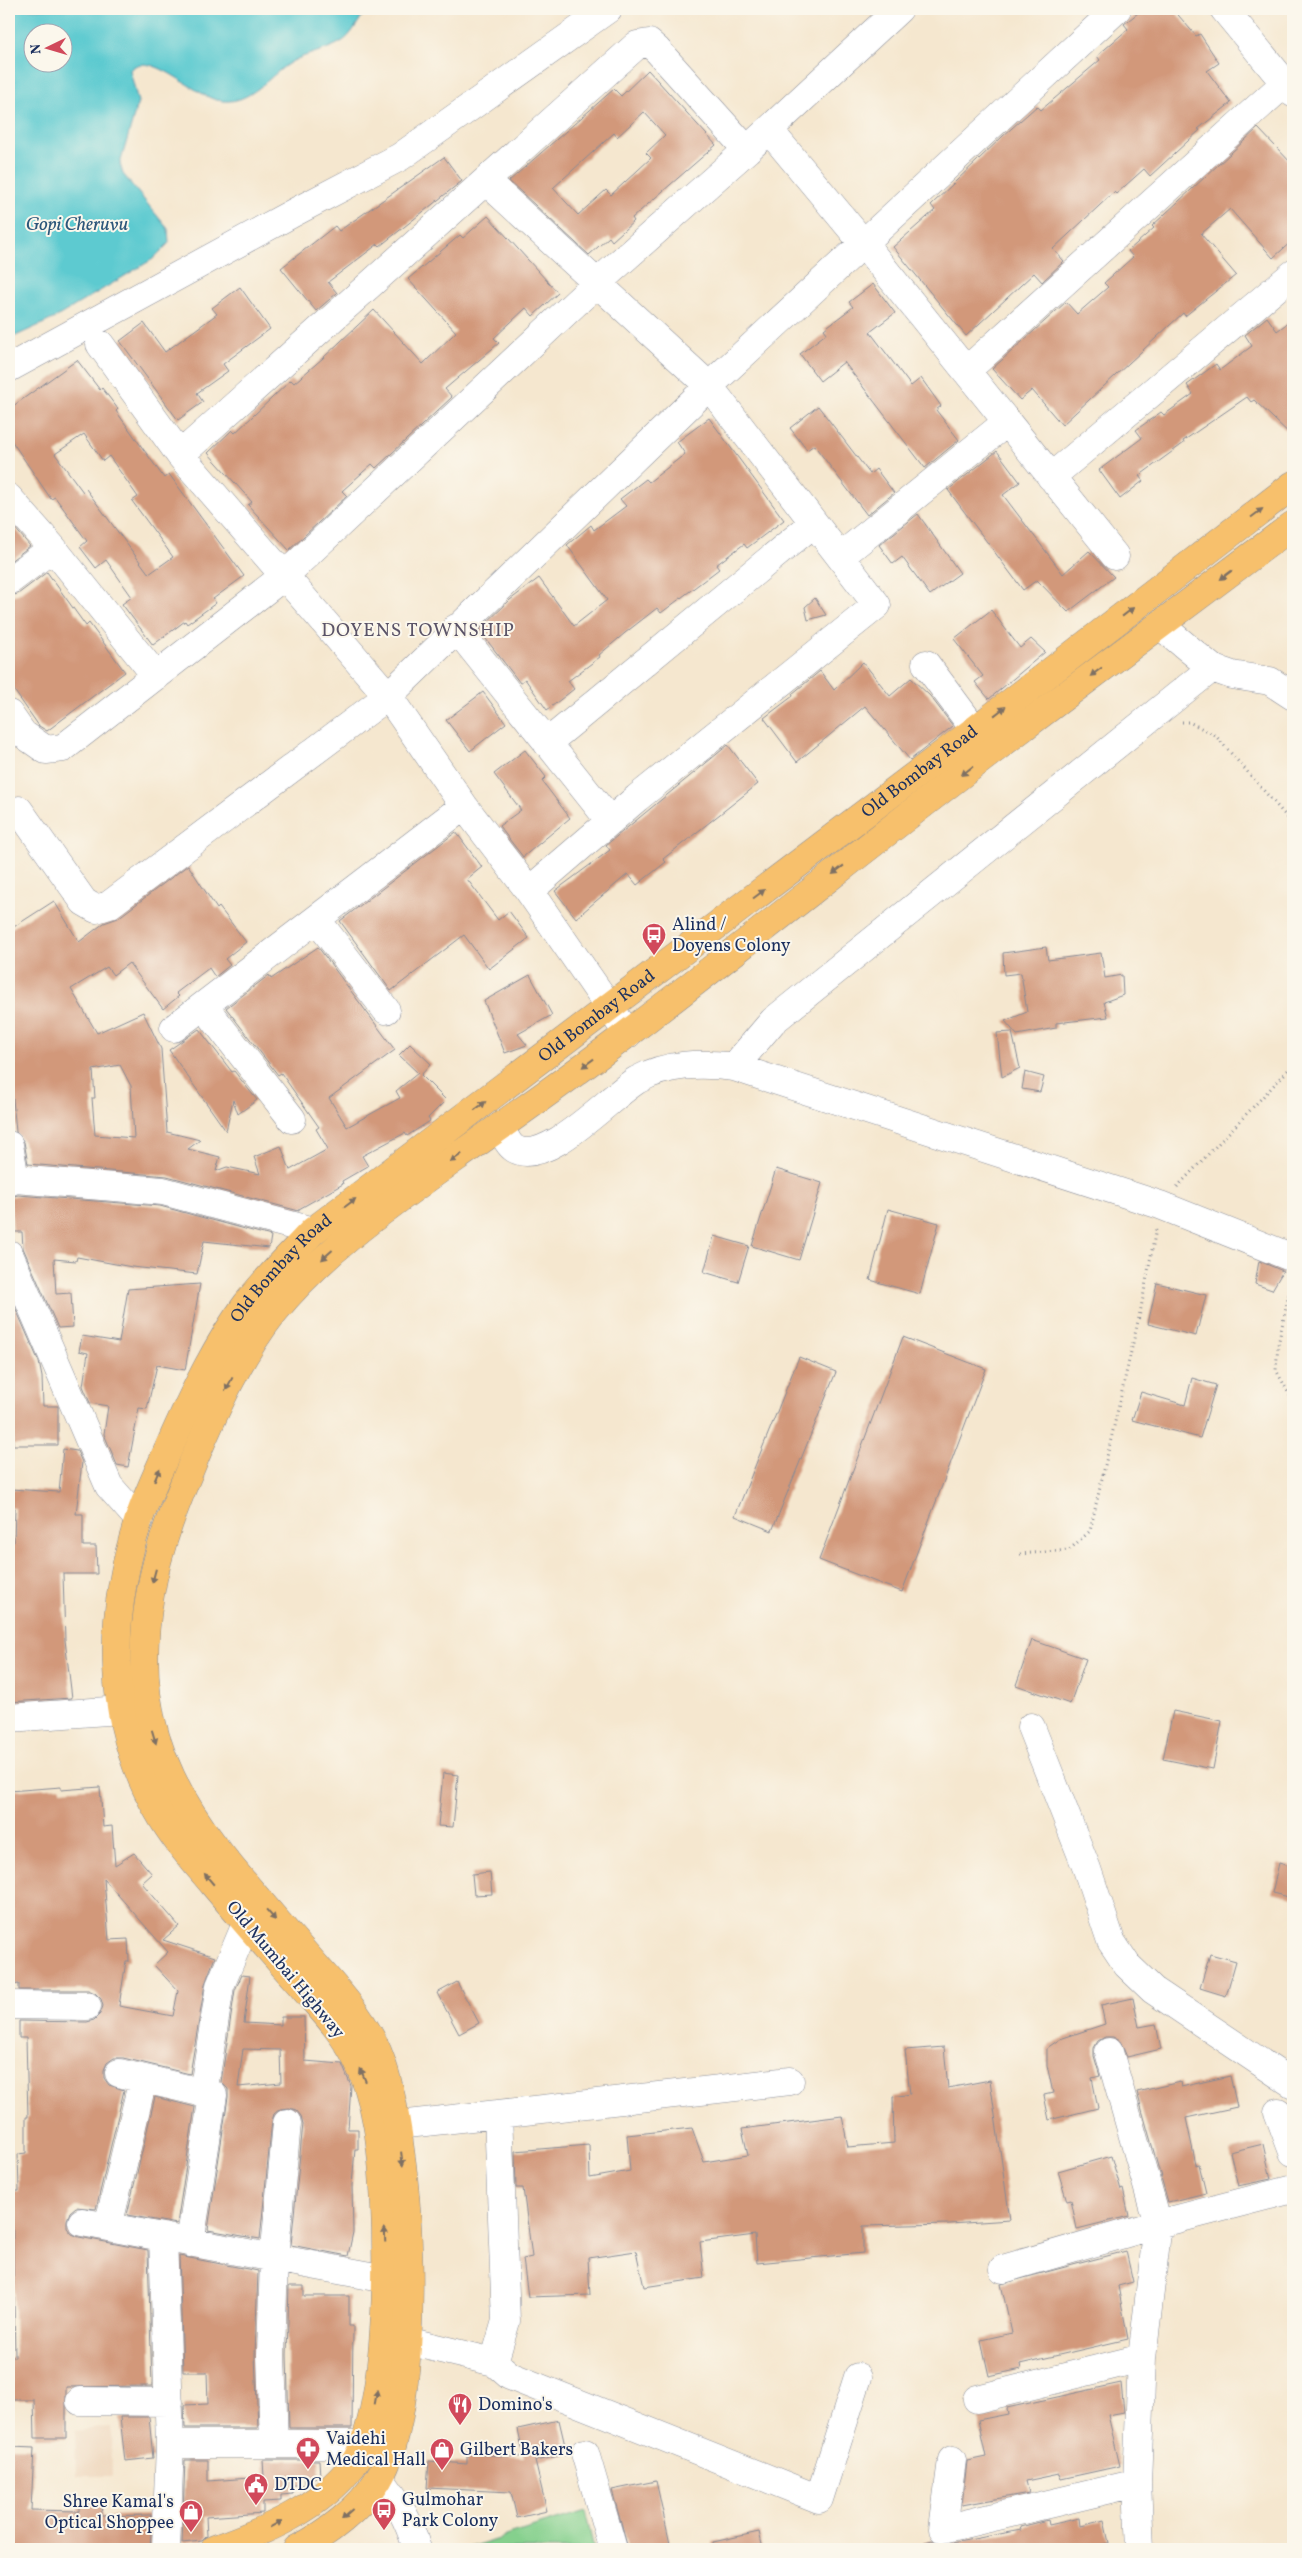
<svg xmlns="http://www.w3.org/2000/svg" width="1302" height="2558" font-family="Vollkorn,serif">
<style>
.built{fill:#eed6bb}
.green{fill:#85d08d;stroke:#508076}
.water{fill:#5dcad0;stroke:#3c7c97;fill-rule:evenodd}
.building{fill:#d2987a;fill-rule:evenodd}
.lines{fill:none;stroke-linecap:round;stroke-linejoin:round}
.minor-casing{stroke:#888b96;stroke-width:29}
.major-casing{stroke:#888b96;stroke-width:29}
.path{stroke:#888b96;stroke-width:3;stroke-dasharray:1 4;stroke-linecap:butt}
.minor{stroke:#fff;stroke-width:28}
.major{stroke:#f7c06c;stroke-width:28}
.oneway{fill:#7e7064}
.labels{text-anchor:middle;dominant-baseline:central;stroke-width:4;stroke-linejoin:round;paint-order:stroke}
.street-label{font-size:18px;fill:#1b2f5e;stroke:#fbf7ec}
.poi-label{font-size:18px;fill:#1b2f5e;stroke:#fbf7ec;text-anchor:start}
.water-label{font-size:19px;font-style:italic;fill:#2c567a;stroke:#fbf7ec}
.neighbourhood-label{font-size:19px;letter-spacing:1px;fill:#5b5468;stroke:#fbf7ec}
</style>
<rect width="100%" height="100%" fill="#fbf7ec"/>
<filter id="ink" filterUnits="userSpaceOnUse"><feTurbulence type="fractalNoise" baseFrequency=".02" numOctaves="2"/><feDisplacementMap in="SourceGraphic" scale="10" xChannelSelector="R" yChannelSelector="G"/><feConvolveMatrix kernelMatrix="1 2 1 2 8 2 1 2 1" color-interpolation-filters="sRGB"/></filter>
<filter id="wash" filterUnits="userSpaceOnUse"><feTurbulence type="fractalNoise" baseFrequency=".0096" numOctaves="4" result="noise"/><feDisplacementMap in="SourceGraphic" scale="20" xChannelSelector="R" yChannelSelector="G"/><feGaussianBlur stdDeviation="1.12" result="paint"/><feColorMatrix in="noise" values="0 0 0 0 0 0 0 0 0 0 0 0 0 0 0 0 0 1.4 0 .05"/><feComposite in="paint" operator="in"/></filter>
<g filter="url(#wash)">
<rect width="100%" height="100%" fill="#f5e7cf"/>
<path class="built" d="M111 2427 112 2476H76L75 2431Z"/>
<path class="green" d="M585 2511 594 2549H464Z"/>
<path class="water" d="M9 9H366C360 19 351 37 341 42 328 50 310 53 295 60 269 73 251 108 217 100 194 95 149 48 130 70L138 102 120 164 123 174 168 229 169 243 153 259 53 319 9 339ZM32 32H62V62H32Z"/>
<g id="blocks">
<path class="building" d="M1143 9H1173L1196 36 1200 34 1219 63 1207 71 1231 103 1198 129 1200 130 1150 176 1144 169 1116 194 1114 192 1053 249 1064 261 1042 282 1034 273 966 336 893 247 935 210 931 205 1003 136 1037 106 1041 110 1100 60 1097 56 1128 29 1124 24Z
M648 70 716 145 632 218 634 221 612 241 609 237 589 255 509 181 614 89 621 96ZM644 112 665 135 646 153 651 158 611 195 606 190 578 215 553 188 614 133 617 137Z
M1258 128 1293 165V240L1273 258 1230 209 1201 234 1236 275 1185 316 1183 313 1062 425 1032 390 1020 400 992 369 1066 302 1077 314 1108 287 1104 283 1133 257 1128 251 1154 228 1152 226Z
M444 157 462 181 380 246 378 244 328 282 337 293 316 311 281 268 335 226 339 231Z
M488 216 558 293 533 316 526 308 494 338 499 343 445 389 452 397 376 468 372 464 342 491 347 496 289 550 248 505 252 502 208 453 232 430 235 433 291 380 294 383 323 358 374 310 423 364 456 332 408 279 460 235 463 238Z
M873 284 895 313 870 332 911 386 921 378 941 406 936 410 959 440 925 468 844 362 820 381 800 354 827 333 824 329 853 307 849 302Z
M240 287 270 329 223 364 228 371 197 393 203 402 178 420 120 341 144 323 165 352 217 314 212 308Z
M1267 317 1277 331 1293 319V437L1254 400 1251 402 1247 397 1183 441 1184 443 1139 476 1143 481 1120 499 1099 470 1142 438 1136 430 1161 412 1164 415 1193 394 1187 385 1216 364 1220 370 1252 346 1245 335Z
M77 360 100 390 102 388 118 409 116 411 164 478 169 474 244 576 213 599 216 603 187 624 185 621 153 645 122 604 132 597 106 560 96 568 80 547 87 541 55 497 51 499 9 437V409ZM84 434 103 461 109 456 138 497 132 501 173 557 149 574 86 489 83 492 55 454Z
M818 406 870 474 876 469 894 493 867 515 814 445 807 450 790 428Z
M709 418 784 520 747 548 744 544 716 565 719 569 661 613 657 608 625 633 599 655 600 657 568 681 574 689 547 710 525 679 520 683 479 630 510 600 539 578 574 626 607 600 567 545 591 525 594 530 626 506 620 499 646 479 649 482 685 454 677 442Z
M997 451 1020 482 1003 495 1063 574 1089 551 1114 577 1068 612 1037 580 1023 590 948 490Z
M918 514 960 573 930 595 902 557 893 564 879 545Z
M9 521 30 546 9 562Z
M47 572 86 626 89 623 125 672 47 731 39 726 9 683V596L18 594Z
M815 598 826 615 808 620 805 607Z
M991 610 1020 648 1031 639 1045 652 989 699 975 682 983 676 954 639Z
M863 662 890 696 911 678 930 696 953 726 910 760 865 706 797 762 764 718 793 696 792 694 820 671 834 690Z
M483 692 506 723 470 751 446 720Z
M728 745 758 784 663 859 666 862 637 885 628 874 576 918 555 891 610 850 606 845Z
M525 750 546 777 542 781 570 818 523 857 499 826 521 810 494 774Z
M456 832 482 867 467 879 498 920 509 911 529 938 489 969 464 935 391 991 340 921Z
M188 865 217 909 219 907 246 942 225 959 230 965 215 977 209 968 176 993 179 996 163 1009 129 963 113 975 107 967 71 989 97 1033 143 1012 161 1049 167 1132 200 1140 188 1149 220 1157 216 1171 227 1167 260 1174 254 1157 281 1146 290 1170 328 1149 316 1129 319 1127 281 1073 278 1075 226 1008 269 975 271 979 318 947 395 1050 329 1098 347 1127 400 1098 396 1091 418 1073 399 1055 410 1044 431 1064 421 1075 446 1100 428 1118 430 1121 407 1136 405 1133 362 1156 368 1166 342 1181 343 1184 299 1209V1211L167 1176 28 1164 24 1142 16 1132 13 1099 9 1100V930L54 901 79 942 104 923 118 918ZM120 1065 131 1086 134 1138 95 1135 92 1098H95L93 1070Z
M1046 947 1048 960 1101 953 1105 978 1122 975 1123 995 1104 1002 1108 1017 1056 1023V1028L1017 1035 1005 1021 1027 1012 1021 973 1004 975 1003 953Z
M530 975 552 1015 518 1034 527 1045 505 1053 484 1001Z
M199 1029 232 1072 234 1071 257 1100 238 1114 233 1100 226 1131 169 1050Z
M1012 1032 1020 1068 1002 1077 997 1033Z
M1025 1072 1044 1077 1040 1092 1022 1089Z
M776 1169 822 1183 799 1260 752 1246Z
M18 1195 160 1206 271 1236 269 1248 204 1241 197 1274 132 1267 77 1257 76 1261 54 1259 56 1294 71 1293 73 1327 58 1328 23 1248 22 1232H13L10 1197Z
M888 1209 939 1223 920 1294 870 1280Z
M714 1236 749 1246 738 1282 704 1272Z
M1259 1261 1283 1271 1272 1290 1255 1284Z
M1157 1283 1206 1295 1196 1336 1148 1324Z
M200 1284 185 1370 157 1365 147 1409 139 1408 128 1467 117 1465 104 1434 108 1406 90 1403 83 1386 88 1353 79 1351 82 1336 119 1342 128 1289Z
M9 1293 39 1362 42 1377 43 1406H58V1445H13L12 1418H9Z
M903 1337 986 1369 902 1592 819 1560Z
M799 1357 836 1372 772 1531 735 1516Z
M1192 1378 1216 1385 1200 1438 1132 1420 1141 1392 1185 1405Z
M63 1449 77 1451 82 1462 76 1514H83V1546H96L97 1574H63L65 1640 72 1698 9 1702V1542H14L15 1508H9L10 1489 59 1492Z
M1032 1640 1086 1659 1070 1704 1016 1685Z
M1173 1711 1222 1721 1213 1769 1163 1759Z
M443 1773 458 1775 453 1827 438 1826Z
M61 1787V1790L100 1787 103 1827 112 1826 115 1865 134 1853 152 1874 142 1883 179 1926 163 1940 215 1957 205 1984 190 2074 123 2058H114L107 2063 104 2070V2078L109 2085 124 2090 96 2209 76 2207 70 2212 67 2220V2228L72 2234 79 2237 148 2250 152 2386 66 2387V2438H35L34 2400H10L9 2357H15L12 2191H19L18 2154 26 2153V2117H28L26 2038H19V2021L87 2022 94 2020 100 2014 103 2006 101 1999 95 1993 88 1990H19V1984L11 1985 9 1957V1791ZM104 1879 168 1952 154 1965 178 1991 173 2016 119 2006 126 1961H129L128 1939 109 1940Z
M1279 1863 1293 1867V1898L1272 1893Z
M490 1872 492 1894 474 1895 472 1874Z
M1210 1954 1236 1961 1226 1996 1200 1988Z
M242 1975 250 1976 244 2023 281 2025V2017H304L305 2061 342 2064 351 2086 348 2129H358V2149H355L352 2185 353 2232 348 2256 291 2245 303 2124 301 2116 296 2110 289 2108 280 2109 274 2114 272 2121 260 2239 208 2230 228 2097V2089L221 2082 235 1990ZM243 2049 280 2050 281 2083 238 2087Z
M457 1982 479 2023 459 2034 437 1993Z
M1133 1998 1139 2027 1156 2024 1161 2049 1127 2057 1120 2041 1113 2037H1105L1098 2041 1094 2048V2056L1100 2076 1092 2078 1098 2108 1049 2120 1044 2095 1053 2093 1047 2065V2048L1060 2039 1105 2024 1101 2005Z
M944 2047 948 2088 990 2080 1010 2220 950 2224 863 2226V2253L757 2263 755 2235 700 2242 704 2278 644 2287 636 2251 588 2258 590 2295 528 2297 523 2259 532 2257 523 2188H516L515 2151 589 2145 590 2178 630 2171 627 2135 692 2128 704 2162 748 2155 742 2129 842 2116 848 2147 894 2143 893 2097 910 2094 905 2050Z
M1230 2076 1237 2107 1186 2118 1196 2165 1199 2164 1206 2193 1168 2202 1137 2092 1180 2082 1181 2087Z
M155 2097 195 2107 177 2224 127 2215Z
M1263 2144 1271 2179 1238 2186 1230 2152Z
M1111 2156 1121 2190 1123 2189 1129 2216 1077 2229 1071 2200 1067 2201 1058 2171Z
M1126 2251 1133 2282 1118 2286 1128 2339 1020 2364 1021 2369 989 2376 981 2340 1012 2333 1001 2284Z
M179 2256 258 2271 255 2355 258 2428H185L184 2405 208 2404 207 2372H183Z
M289 2286H304V2296H349V2326H353L352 2428H289L287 2355Z
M1121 2383 1124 2412 1108 2415 1120 2466 1061 2479 1059 2474 1026 2481 1029 2493 962 2505 967 2461 986 2457 978 2420 1008 2414 1007 2408Z
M120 2417H149L153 2458 125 2461Z
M559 2420 567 2454 535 2461 547 2511 517 2518 511 2492 427 2488 429 2461 467 2464V2454L524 2457 518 2429Z
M11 2447 34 2448 31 2510 79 2511V2500H101L102 2516 152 2515 150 2549H9Z
M185 2460H208V2481L264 2477 263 2460H319L320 2477 304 2478V2485H293V2494L281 2495V2501L263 2502V2513L206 2517 207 2536 202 2541 182 2543Z
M656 2481 670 2544 646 2549H628L612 2490Z
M1080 2518 1081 2526 1104 2520 1109 2543 1079 2549H923L922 2543 932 2540 939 2544H947L1021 2530 1020 2527 1048 2520 1049 2525Z
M759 2532 763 2549H714L713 2542Z"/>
</g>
</g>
<g filter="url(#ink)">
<use href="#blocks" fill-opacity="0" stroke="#888b96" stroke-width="1"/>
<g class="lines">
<defs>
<path id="minor" d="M1224 9 1293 93
M769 130 864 244 1115 556
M487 182 709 386 877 605 637 798 529 891
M100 344 180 455 388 696 464 806 529 891 628 1034
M9 368 293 213 400 157 608 9
M966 371 1285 83
M180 455 637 45 649 43 657 50 747 150
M1051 477 1293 274
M9 498 53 548 156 676
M841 556 1007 422
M9 581 53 548
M1160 625 1212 668 1232 675 1270 681 1293 696
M456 628 610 821
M926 664 975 730
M9 714 23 734 46 750 63 748 284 576 597 283 747 150 899 9
M547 743 814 523
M19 810 84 902 96 909 109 905 388 696 709 386 1117 9
M317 920 386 1010
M204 1006 292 1119
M174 1028 464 806
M734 1067 773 1021 1212 668
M500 1127C504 1134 508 1145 515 1149 547 1167 609 1097 637 1080 667 1063 701 1063 734 1067L1160 1205 1293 1258
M9 1145 15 1179
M9 1182 15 1179 163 1191 313 1231
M9 1254 109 1486 139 1520
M9 1718 121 1710
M1031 1727 1087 1869 1111 1941 1127 1965 1153 1990 1293 2084
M9 2005 87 2006
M1109 2052 1158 2224 1142 2358 1137 2483 1140 2549
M119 2073 213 2095 190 2243
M203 2094 220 1986 246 1924
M1278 2112 1293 2152
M498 2114 790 2081
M398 2125 498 2114 506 2321 494 2362 407 2341
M82 2222 387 2279
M108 2227 143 2079
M163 2237 170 2444 166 2549
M1003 2269 1158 2224 1293 2189
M494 2362 510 2376 819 2499 858 2377
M977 2399 1142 2358
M80 2401 169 2402
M170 2444H365
M274 2444 271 2355 274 2259 287 2123
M585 2453 613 2549
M952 2460 943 2529 1137 2483
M379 2478C398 2501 409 2521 417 2549"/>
<g id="major">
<path id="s1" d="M215 2549C265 2531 319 2509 352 2466 395 2411 390 2193 377 2124 373 2101 367 2079 356 2058 342 2030 320 2008 300 1984 271 1952 242 1918 214 1885 194 1861 173 1838 158 1811 106 1720 107 1617 139 1519 149 1490 163 1462 175 1434 195 1390 217 1344 246 1305 266 1279 290 1255 313 1231L975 730 1293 485"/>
<path d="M297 2549C327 2534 360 2509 378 2480 425 2404 414 2124 374 2044 356 2008 327 1979 301 1949 202 1834 122 1759 150 1595 158 1546 177 1500 196 1455 217 1406 240 1355 273 1313 325 1249 390 1205 457 1157 515 1116 574 1075 631 1031 753 939 871 843 992 751 1092 675 1193 600 1293 525"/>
</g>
</defs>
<use href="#minor" class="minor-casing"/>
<use href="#major" class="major-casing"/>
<path class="path" d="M1182 722H1189L1215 735 1293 824
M1177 1187 1293 1065
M1292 1280 1278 1345 1276 1370 1293 1401
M1020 1554 1069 1550 1090 1531 1141 1308 1156 1229"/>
<use href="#minor" class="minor"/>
<use href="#major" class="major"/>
</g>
<defs><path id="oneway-solid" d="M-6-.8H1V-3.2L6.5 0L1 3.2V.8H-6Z" transform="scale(1.25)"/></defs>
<g class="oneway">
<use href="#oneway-solid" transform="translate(1257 513) rotate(-37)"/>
<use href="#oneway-solid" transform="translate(1226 575) rotate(143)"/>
<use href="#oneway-solid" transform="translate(1128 612) rotate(-38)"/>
<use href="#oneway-solid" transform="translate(1096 672) rotate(143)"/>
<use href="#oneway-solid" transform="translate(1000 711) rotate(-38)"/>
<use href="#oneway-solid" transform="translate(967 771) rotate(142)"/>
<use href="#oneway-solid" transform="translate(838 870) rotate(142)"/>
<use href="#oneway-solid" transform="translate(759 894) rotate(-37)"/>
<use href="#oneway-solid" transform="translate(588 1063) rotate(144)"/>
<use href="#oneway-solid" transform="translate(480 1106) rotate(-37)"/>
<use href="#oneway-solid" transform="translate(456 1158) rotate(145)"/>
<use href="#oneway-solid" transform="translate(350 1203) rotate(-37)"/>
<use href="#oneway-solid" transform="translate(327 1255) rotate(138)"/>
<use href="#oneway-solid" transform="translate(229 1384) rotate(118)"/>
<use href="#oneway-solid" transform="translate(157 1475) rotate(-67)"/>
<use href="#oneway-solid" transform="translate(154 1576) rotate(105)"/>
<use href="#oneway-solid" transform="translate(154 1737) rotate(73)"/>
<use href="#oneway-solid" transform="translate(209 1879) rotate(-130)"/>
<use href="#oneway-solid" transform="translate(271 1915) rotate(49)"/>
<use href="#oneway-solid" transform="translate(363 2075) rotate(-113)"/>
<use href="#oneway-solid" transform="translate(402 2159) rotate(83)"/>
<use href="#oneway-solid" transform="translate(385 2235) rotate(-92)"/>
<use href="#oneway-solid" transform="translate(376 2397) rotate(-80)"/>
<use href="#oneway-solid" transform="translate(347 2514) rotate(138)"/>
<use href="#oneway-solid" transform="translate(276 2524) rotate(-28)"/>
</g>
</g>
<defs>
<symbol id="bus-pin" viewBox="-11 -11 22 30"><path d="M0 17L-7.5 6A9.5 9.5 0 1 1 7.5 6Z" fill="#d1495b" stroke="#fbf7ec"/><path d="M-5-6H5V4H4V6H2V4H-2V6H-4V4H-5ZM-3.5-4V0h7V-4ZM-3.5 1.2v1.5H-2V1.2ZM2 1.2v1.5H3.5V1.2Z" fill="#fff"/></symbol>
<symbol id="restaurant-pin" viewBox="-11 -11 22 30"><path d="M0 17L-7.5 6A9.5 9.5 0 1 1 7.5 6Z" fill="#d1495b" stroke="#fbf7ec"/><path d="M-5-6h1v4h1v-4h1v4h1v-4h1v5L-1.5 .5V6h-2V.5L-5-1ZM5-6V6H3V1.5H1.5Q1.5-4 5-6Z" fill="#fff"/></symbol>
<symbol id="pharmacy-pin" viewBox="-11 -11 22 30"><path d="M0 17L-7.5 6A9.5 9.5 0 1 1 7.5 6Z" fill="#d1495b" stroke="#fbf7ec"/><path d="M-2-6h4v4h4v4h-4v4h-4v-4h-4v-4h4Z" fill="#fff"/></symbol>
<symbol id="shop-pin" viewBox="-11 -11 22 30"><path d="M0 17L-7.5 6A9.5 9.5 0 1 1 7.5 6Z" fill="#d1495b" stroke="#fbf7ec"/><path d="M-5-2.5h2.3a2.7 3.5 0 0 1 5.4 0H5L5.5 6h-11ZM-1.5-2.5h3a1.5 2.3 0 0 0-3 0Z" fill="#fff"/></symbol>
<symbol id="civic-pin" viewBox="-11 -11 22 30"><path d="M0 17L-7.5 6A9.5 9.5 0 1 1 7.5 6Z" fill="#d1495b" stroke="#fbf7ec"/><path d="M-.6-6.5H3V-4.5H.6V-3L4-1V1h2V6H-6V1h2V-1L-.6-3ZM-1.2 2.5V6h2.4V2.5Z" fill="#fff"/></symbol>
</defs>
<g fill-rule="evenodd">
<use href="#bus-pin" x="640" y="921" width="28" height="38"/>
<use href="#restaurant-pin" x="446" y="2391" width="28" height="38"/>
<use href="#pharmacy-pin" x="294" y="2435" width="28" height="38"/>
<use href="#shop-pin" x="428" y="2436" width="28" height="38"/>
<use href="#civic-pin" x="242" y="2471" width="28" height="38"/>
<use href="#bus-pin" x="370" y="2496" width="28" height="38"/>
<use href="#shop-pin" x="177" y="2498" width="28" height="38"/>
</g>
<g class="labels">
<g class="street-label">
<text stroke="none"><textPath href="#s1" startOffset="2299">Old Bombay Road</textPath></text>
<text stroke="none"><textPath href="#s1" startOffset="1894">Old Bombay Road</textPath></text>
<text stroke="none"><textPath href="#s1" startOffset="1489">Old Bombay Road</textPath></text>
<text transform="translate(285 1970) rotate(50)">Old Mumbai Highway</text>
</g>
<g class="poi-label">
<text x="672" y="925">Alind /<tspan x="672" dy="21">Doyens Colony</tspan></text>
<text x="478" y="2405">Domino's</text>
<text x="326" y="2439">Vaidehi<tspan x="326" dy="21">Medical Hall</tspan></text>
<text x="460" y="2450">Gilbert Bakers</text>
<text x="274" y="2485">DTDC</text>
<text x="402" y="2500">Gulmohar<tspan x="402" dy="21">Park Colony</tspan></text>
<text x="174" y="2502" text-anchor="end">Shree Kamal's<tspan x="174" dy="21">Optical Shoppee</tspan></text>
</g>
<g class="water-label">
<text x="77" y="225">Gopi Cheruvu</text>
</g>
<g class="neighbourhood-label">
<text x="418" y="631">DOYENS TOWNSHIP</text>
</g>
</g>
<rect width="1302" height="2558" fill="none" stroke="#fbf7ec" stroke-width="30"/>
<g transform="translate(48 48) rotate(265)"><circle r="24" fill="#fbf7ec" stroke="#a1a7b3"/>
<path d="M0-4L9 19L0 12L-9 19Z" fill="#d1495b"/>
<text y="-8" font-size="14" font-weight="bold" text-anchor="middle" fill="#1b2f5e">N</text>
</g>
</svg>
